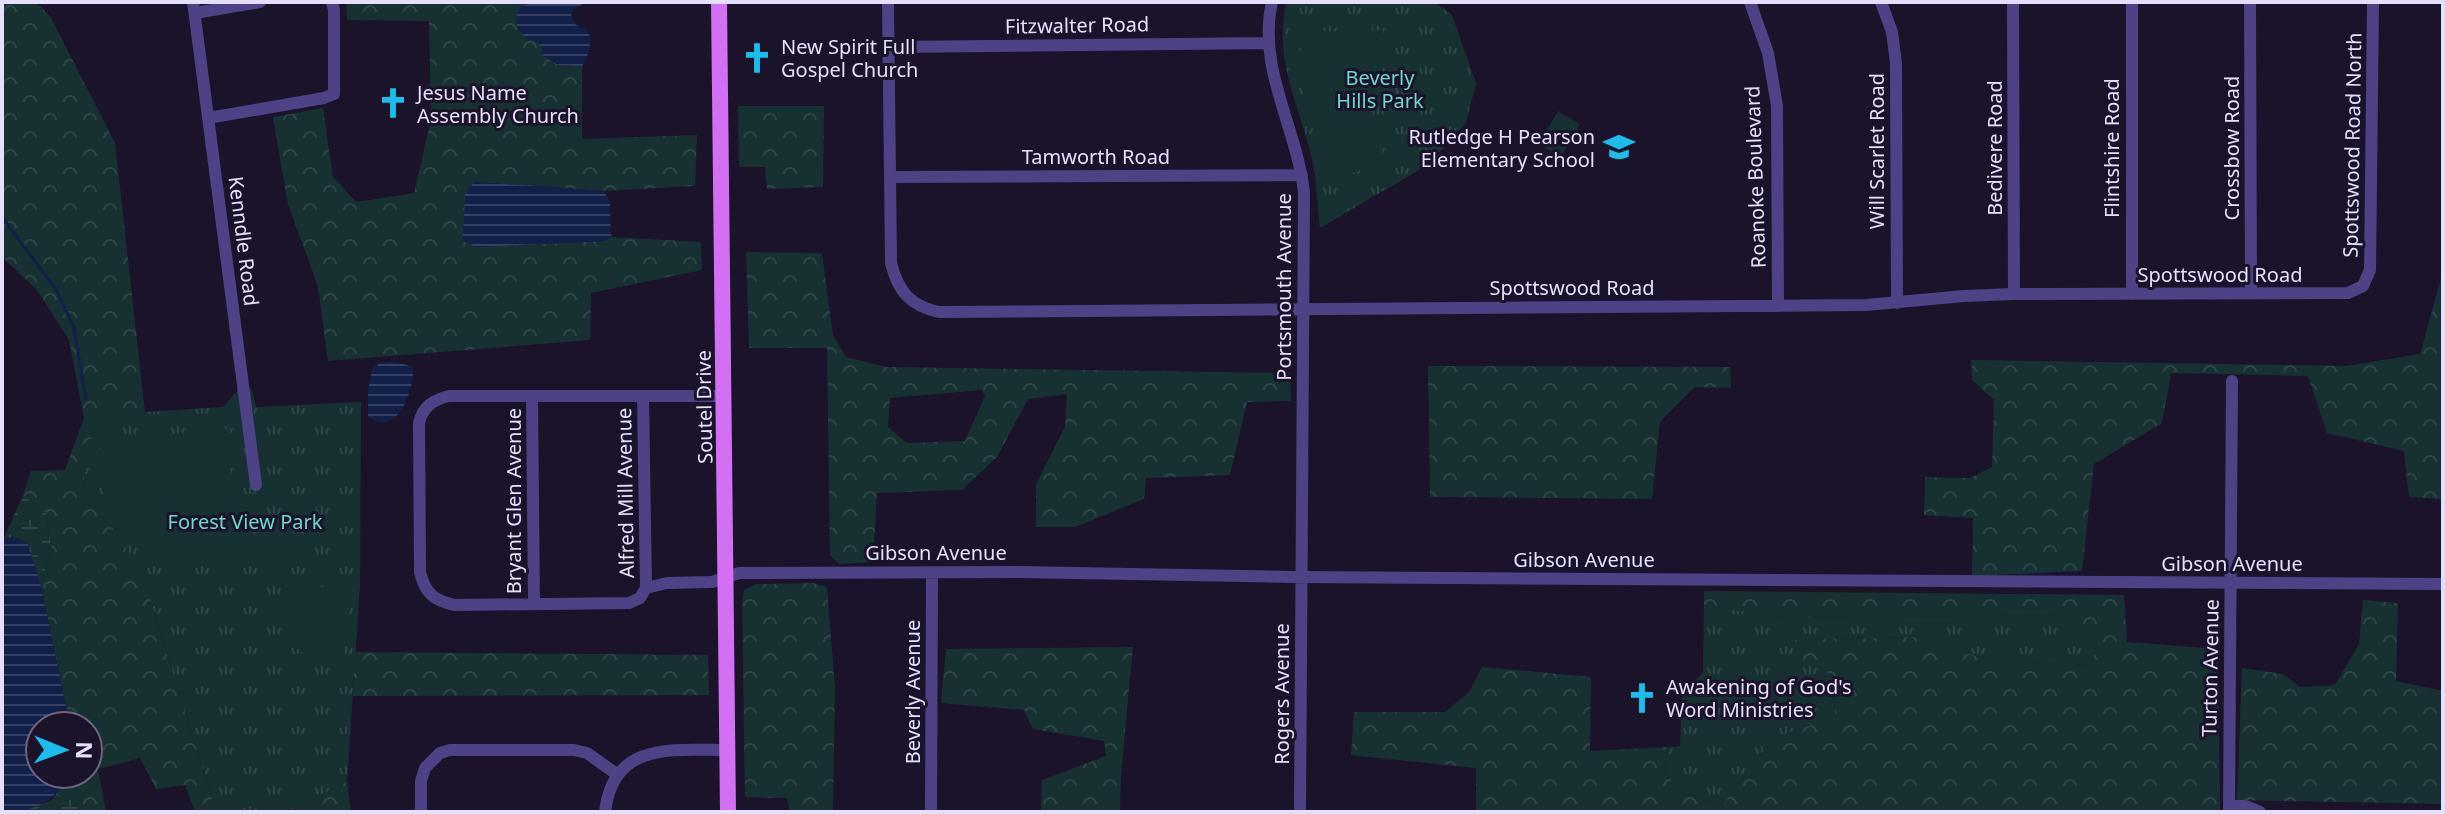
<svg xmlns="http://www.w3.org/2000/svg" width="2445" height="814" font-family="'Noto Sans',sans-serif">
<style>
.grass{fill:url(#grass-tufts)}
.forest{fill:url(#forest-crowns);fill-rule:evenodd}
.wetland{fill:url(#wetland-marsh)}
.pitch{fill:#173133}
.water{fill:url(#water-rules)}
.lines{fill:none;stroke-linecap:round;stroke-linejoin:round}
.stream{stroke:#122049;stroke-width:3}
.minor{stroke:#4d4285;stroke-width:12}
.major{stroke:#d26ff3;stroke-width:16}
.labels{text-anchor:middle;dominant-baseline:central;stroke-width:6;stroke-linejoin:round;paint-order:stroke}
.street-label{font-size:20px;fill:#e6dffc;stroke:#1a132a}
.poi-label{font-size:20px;fill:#e6dffc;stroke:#1a132a;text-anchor:start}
.park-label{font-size:20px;fill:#6fd8cb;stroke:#1a132a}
</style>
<defs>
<pattern id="grass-tufts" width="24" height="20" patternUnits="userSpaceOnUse" patternTransform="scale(2)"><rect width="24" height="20" fill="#173133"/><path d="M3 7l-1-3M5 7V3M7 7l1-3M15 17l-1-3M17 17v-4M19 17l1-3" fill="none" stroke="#2e4547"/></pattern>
<pattern id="forest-crowns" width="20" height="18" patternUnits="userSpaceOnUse" patternTransform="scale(2)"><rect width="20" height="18" fill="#173133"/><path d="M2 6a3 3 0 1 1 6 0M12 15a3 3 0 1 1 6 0" fill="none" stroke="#2e4547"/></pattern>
<pattern id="wetland-marsh" width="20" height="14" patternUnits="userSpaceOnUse" patternTransform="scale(2)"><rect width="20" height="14" fill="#173133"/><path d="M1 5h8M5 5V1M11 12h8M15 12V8" fill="none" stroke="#2e4547"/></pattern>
<pattern id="water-rules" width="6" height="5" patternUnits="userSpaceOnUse" patternTransform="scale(2)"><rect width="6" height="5" fill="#122049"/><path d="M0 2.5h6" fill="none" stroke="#344064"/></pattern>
</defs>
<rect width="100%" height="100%" fill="#1a132a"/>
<path class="grass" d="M1286 2H1435L1452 15 1476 83 1466 123 1429 164 1320 228C1317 203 1317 178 1311 154 1296 96 1275 64 1286 2Z
M251 388 256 407 361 402 360 585 347 782 287 812H216L140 566 82 490 96 415 223 407 238 390Z
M1704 605 1784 618 2072 615 2096 650 2090 666 1985 659 1916 637 1792 640 1801 659 1830 673 1836 718 1773 738 1722 806 1681 793 1664 771 1668 747 1680 746 1682 696 1703 672Z"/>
<path class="forest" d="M2 2H36L50 16 115 143 145 412 96 416 82 490 140 566 216 812H195L185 785 156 789 140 758 98 769 106 812H84L63 784 65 774H88V726H70L41 586 51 548 46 513 23 495 31 471 65 470 84 418 69 340 37 290 2 257Z
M346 2H534L520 7 536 41 559 65 582 66V139L697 135 695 186 604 191 474 182 476 247 605 241 611 237 701 242 702 270 591 293 590 340 328 361 318 286 288 204 273 117 323 108 333 177 356 202 414 193 431 120 429 21 347 20Z
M738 106H824L823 187 767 189 765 167H739Z
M746 252 822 253 833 335 846 357 886 367 1290 373 1291 401 1247 402 1230 475 1146 478 1144 499 1075 527H1036V484L1065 427 1067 394 1028 399 997 457 962 490 877 493 873 562 839 564 830 555 827 348H749ZM982 390 985 396 965 441 907 443 888 427 890 398Z
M2443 271V499L2409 497 2404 451 2327 433 2308 376 2171 373 2162 423 2094 464 2082 571 1972 576 1973 518 1924 515 1925 477 1970 478 1992 467 1994 400 1972 380 1971 360 2346 366 2420 354Z
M1428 366 1730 367 1731 388 1695 387 1660 422 1652 499 1430 497Z
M813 583 827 587 835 688 833 812H790L787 798 745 797 742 602 744 590 757 584Z
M1704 591 2124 595 2127 642 2218 649 2220 812H1476V768L1351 755 1354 712H1445L1469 692 1482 667 1591 677 1590 751 1668 747 1664 771 1681 793 1722 806 1773 738 1836 717 1830 674 1801 659 1791 640 1916 637 1985 659 2090 666 2096 650 2071 615 1784 618 1704 605Z
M2363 600 2398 603 2396 681 2443 691V804L2237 800 2242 668 2283 674 2300 687 2335 685 2359 644Z
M1133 647 1121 774 1120 812H1041L1042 780 1106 756 1104 741 1033 729 1024 710 941 703 946 649Z
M355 652 708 655 709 695 353 696Z
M347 782 351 812H287Z"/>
<path class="wetland" d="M23 495 46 513 51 548 41 586 27 542 12 537 3 540Z
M63 784 84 812H20L52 800Z"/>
<path class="pitch" d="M1383 30V88L1373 106 1311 122C1303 95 1289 55 1311 32Z
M1558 111 1580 124 1561 157 1539 144Z
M1360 116 1379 128 1384 162 1340 177 1330 172 1314 128Z
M221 425 233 435 229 447 233 503 258 520 241 560C184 576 115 540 101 480 98 467 101 450 100 437L210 432Z
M302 533 303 555 263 557 262 535Z
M338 585 348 594 344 660 318 663 282 638V592Z"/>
<path class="water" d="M534 2H587L572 10 571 17 576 25 587 29C593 41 589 56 582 66L558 65 543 56C542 45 539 42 528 40 517 29 512 22 520 7Z
M474 182 604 191 610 202 611 237 605 241 476 247 463 241 465 194Z
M394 361 413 367C415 389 397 440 368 416V390L372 369 380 363Z
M12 537 27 542 41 586 70 726H40V774H65C59 804 29 812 2 812V542Z"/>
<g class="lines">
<path class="stream" d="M2 217 57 291 74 328 86 399"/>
<path class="minor" d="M193 2 256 485
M888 2 891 263C898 292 911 306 939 312L1866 305 1964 296 2014 294 2348 293 2363 286 2370 270 2373 2
M1272 2C1257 69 1297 127 1304 193L1300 812
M1750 2 1768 53 1777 106 1778 306
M1881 2 1892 32 1896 63 1897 303
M2013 2 2014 294
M2132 2V294
M2250 2 2251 293
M195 13 260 2
M888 47 1267 43
M208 118 324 98 334 94V10L332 2
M890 177 1302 175
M724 396H449C433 400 423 406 419 423L420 572C425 593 434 601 455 605L629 603 640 598 646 588 667 583 712 582 739 573 1018 572 1294 577 2443 584
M532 397 534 604
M643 397 646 588
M2229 806H2246L2260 812
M421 812V781L425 768 440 753 450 750H574L587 753 618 775
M605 812C613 741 673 750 727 750
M931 812 932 573
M2229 812 2232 381"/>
<path class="major" d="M719 2 728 812"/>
</g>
<defs>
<symbol id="church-bare" viewBox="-9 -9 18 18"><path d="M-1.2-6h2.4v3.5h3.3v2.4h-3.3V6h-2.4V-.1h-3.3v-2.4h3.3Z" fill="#1bbdec" stroke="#1a132a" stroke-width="2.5" paint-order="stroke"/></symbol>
<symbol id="school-bare" viewBox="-9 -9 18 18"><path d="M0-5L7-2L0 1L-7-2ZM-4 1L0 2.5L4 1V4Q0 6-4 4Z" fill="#1bbdec" stroke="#1a132a" stroke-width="2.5" paint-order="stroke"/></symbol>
</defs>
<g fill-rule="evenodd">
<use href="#church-bare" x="735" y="36" width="44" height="44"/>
<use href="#church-bare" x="371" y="81" width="44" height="44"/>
<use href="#school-bare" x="1597" y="125" width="44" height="44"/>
<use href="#church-bare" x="1620" y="676" width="44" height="44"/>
</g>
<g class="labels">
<g class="street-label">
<text transform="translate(1077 25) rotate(-1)">Fitzwalter Road</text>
<text transform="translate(2352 145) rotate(-89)">Spottswood Road North</text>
<text transform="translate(1994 148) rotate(-90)">Bedivere Road</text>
<text transform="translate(2111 148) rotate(-90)">Flintshire Road</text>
<text transform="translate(2231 148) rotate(-90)">Crossbow Road</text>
<text transform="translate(1876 151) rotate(-90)">Will Scarlet Road</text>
<text x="1096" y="156">Tamworth Road</text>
<text transform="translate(1755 177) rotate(-92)">Roanoke Boulevard</text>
<text transform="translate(244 241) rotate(83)">Kenndle Road</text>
<text x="2220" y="274">Spottswood Road</text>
<text transform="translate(1283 287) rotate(-90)">Portsmouth Avenue</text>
<text x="1572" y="287">Spottswood Road</text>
<text transform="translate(704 407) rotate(-91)">Soutel Drive</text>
<text transform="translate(625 493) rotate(-91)">Alfred Mill Avenue</text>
<text transform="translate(513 501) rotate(-90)">Bryant Glen Avenue</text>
<text x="936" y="552">Gibson Avenue</text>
<text x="1584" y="559">Gibson Avenue</text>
<text x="2232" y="563">Gibson Avenue</text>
<text transform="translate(2210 668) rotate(-89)">Turton Avenue</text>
<text transform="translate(912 692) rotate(-90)">Beverly Avenue</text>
<text transform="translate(1281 694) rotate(-90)">Rogers Avenue</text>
</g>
<g class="poi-label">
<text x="781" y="46">New Spirit Full<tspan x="781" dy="23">Gospel Church</tspan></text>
<text x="417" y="92">Jesus Name<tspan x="417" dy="23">Assembly Church</tspan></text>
<text x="1595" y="136" text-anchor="end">Rutledge H Pearson<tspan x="1595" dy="23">Elementary School</tspan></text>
<text x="1666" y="686">Awakening of God's<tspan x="1666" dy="23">Word Ministries</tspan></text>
</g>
<g class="park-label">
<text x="1380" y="77">Beverly<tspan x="1380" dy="23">Hills Park</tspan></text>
<text x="245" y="521">Forest View Park</text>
</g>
</g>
<rect width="2445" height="814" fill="none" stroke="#e6dffc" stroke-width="8"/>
<g transform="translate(64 750) rotate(91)"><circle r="38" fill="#1a132a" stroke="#6c657e" stroke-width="2"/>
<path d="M0-6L14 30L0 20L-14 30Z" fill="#1bbdec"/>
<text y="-12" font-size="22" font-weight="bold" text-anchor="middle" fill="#e6dffc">N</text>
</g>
</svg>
